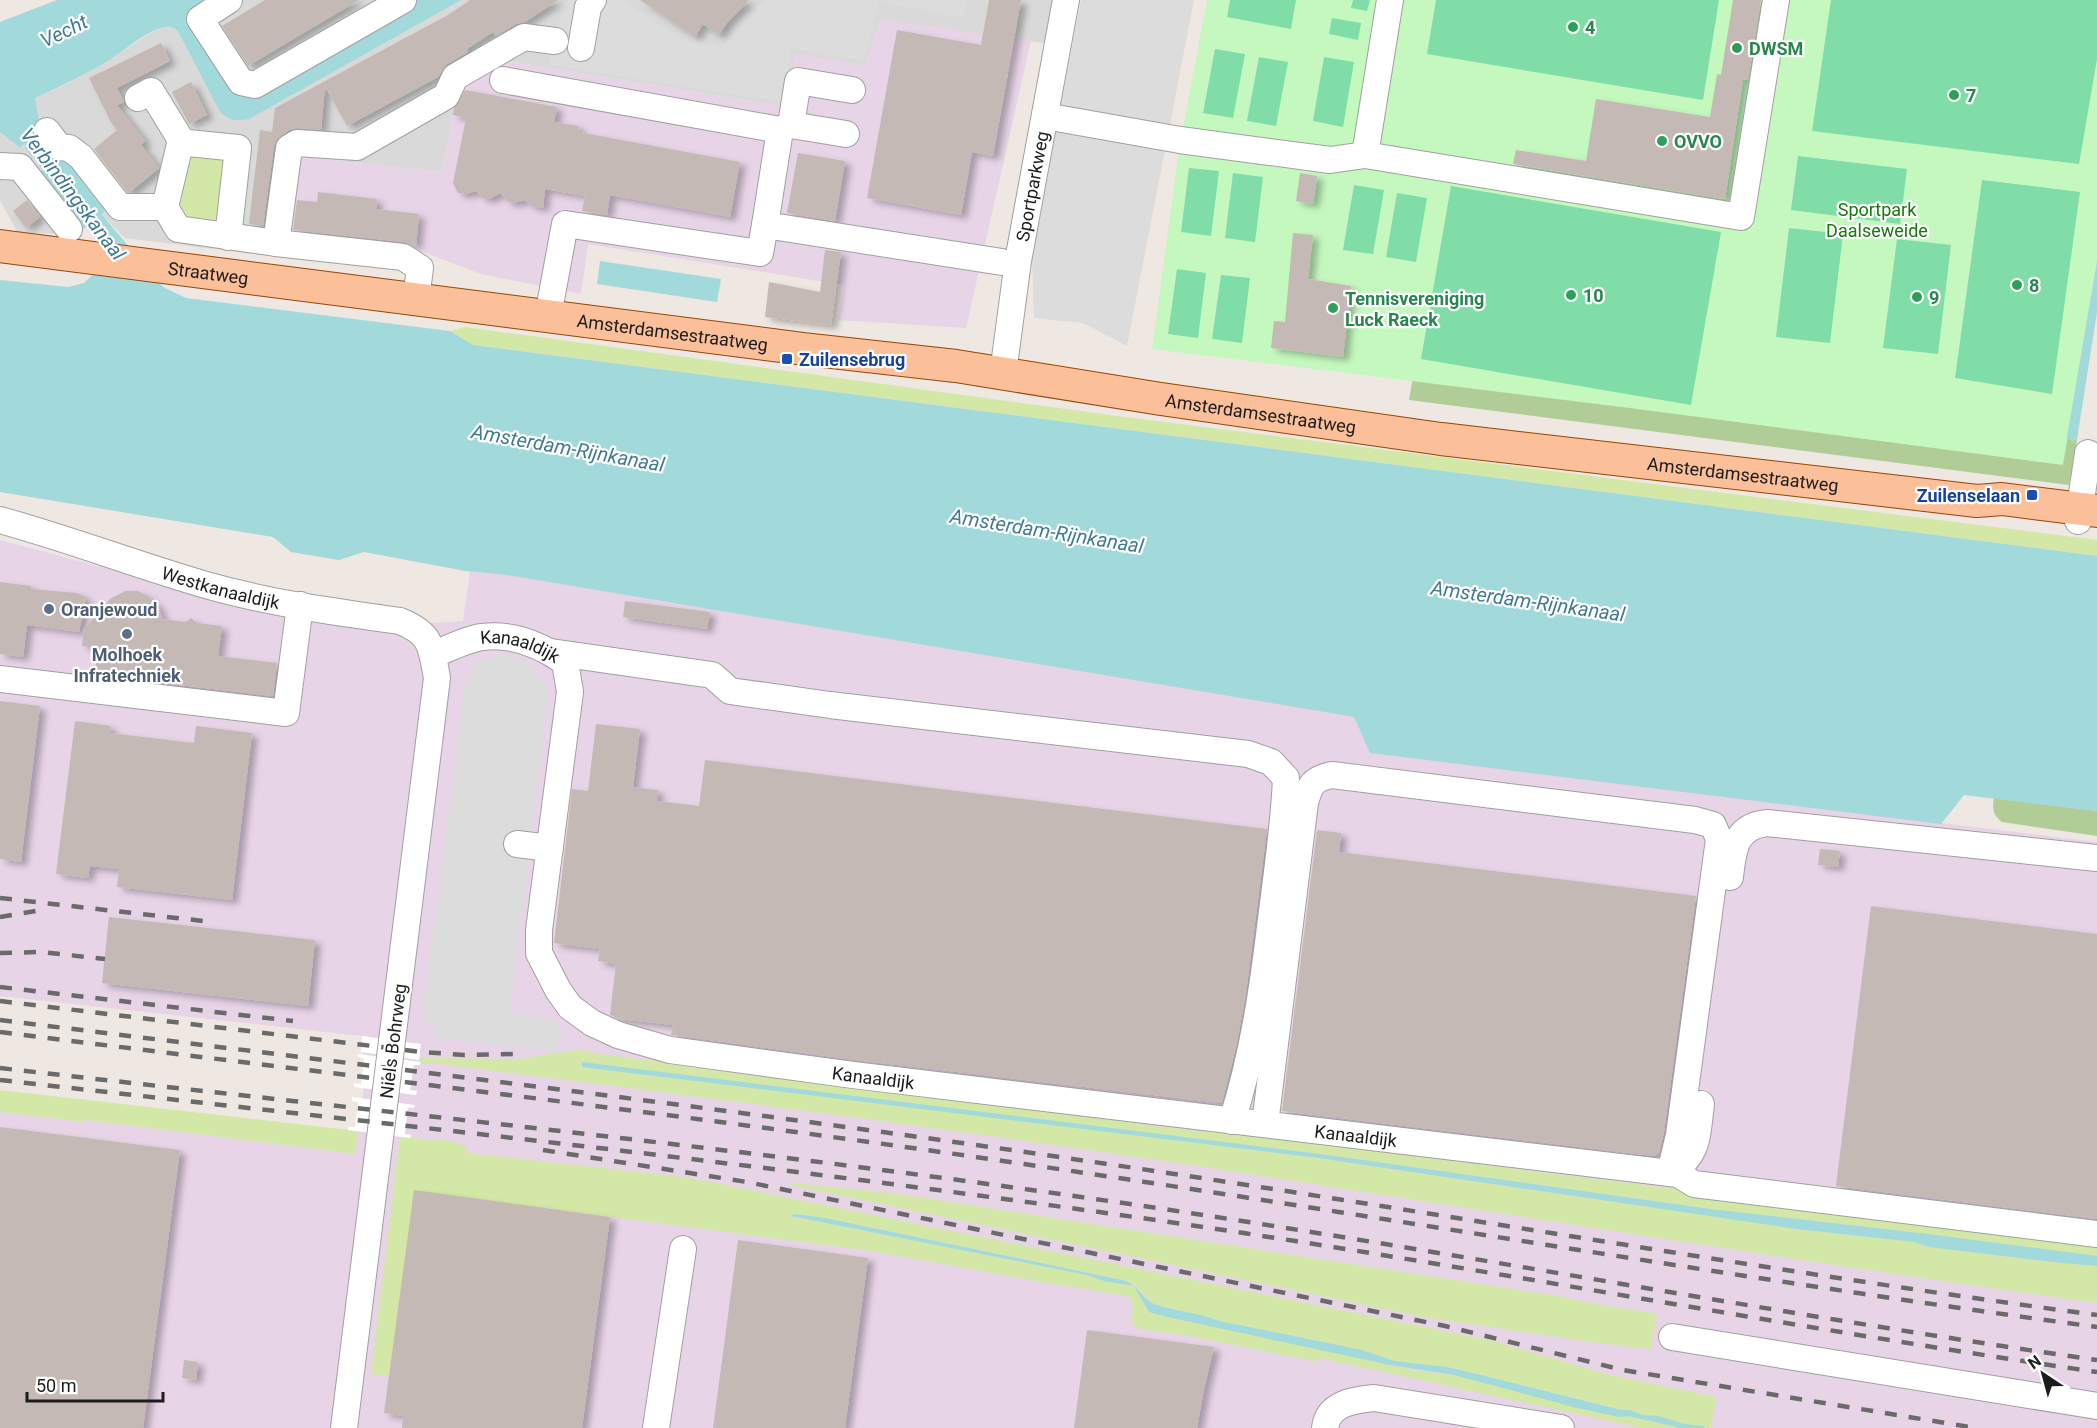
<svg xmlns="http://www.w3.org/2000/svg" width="2097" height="1428" font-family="Roboto,sans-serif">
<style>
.residential{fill:#dad9d9}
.industrial{fill:#e7d4e7}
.grass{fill:#d3e8a7}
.forest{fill:#b1cd97}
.park{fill:#c4f8be}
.pitch{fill:#80dda8}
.parking{fill:#dcdcdc}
.water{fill:#a2d9db}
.pier{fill:#fff}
.building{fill:#c5b9b5;filter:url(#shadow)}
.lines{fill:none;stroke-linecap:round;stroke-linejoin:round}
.minor-casing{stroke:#a0a0a0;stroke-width:28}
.major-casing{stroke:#934802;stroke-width:34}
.minor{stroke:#fff;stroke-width:26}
.major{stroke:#fbbf9a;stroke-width:32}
.rail{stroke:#6a6a6a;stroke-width:4.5;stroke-dasharray:12 12;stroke-linecap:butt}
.leisure-dot{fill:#2e9e5b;stroke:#fff;stroke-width:2}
.transit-dot{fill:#1a4fb4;stroke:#fff;stroke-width:2}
.service-dot{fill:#5c6f8a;stroke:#fff;stroke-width:2}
.labels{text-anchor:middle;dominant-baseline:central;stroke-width:4.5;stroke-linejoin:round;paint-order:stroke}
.leisure-label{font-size:18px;font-weight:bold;fill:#27864d;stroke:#fff;text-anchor:start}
.street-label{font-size:18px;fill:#1c1c1c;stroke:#fff}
.park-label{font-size:18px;fill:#17780c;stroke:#fff}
.transit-label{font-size:18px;font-weight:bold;fill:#164399;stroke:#fff;text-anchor:start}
.service-label{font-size:18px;font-weight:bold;fill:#4e5e75;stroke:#fff;text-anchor:start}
.water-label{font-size:20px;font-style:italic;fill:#417a93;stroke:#fff}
</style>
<defs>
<filter id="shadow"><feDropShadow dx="6" dy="4" stdDeviation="3" flood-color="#0004"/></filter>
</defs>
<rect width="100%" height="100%" fill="#eee7e2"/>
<path class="residential" d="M210 0H1058L1049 44 880 20 866 65 787 107 502 60 458 89 442 172 295 156 279 257 125 238 101 214 108 209 41 135 35 98 68 83 109 60 149 34Z
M0 132 20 148 25 144 32 156 34 155 43 167 44 169 39 174 81 230 79 235 17 232 0 200Z"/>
<path class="industrial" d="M880 19 1031 41 966 328 838 320 844 285 588 244 581 294 481 274 423 252 284 237 295 156 442 172 458 89 502 60 787 107 795 54 866 65Z
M0 540 264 610 414 624 463 621 470 572 506 575 1354 717 1370 753 2097 842V1428H0V1112L84 1122 85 1120 355 1154 368 1056 361 1052 362 1036 0 996Z"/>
<path class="grass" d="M234 151 226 222 210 229 211 220 203 219 192 226 172 198 185 152Z
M465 327 1125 417 2097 540V556L473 345 450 331Z
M581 1049 592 1053 1137 1121 1144 1122V1125L1206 1132 1207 1130 2097 1242V1256L1928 1234 1710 1209 1320 1154 582 1063 1318 1158 1796 1229 1915 1242 1928 1247 2062 1263 2097 1266V1303C1783 1260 1470 1207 1157 1160 918 1125 679 1094 439 1064H420L418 1062 419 1058 519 1059Z
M0 1090 358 1131 355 1154 85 1120 84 1122 0 1112Z
M400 1137 453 1141 465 1146 467 1153 691 1178 1493 1341 1606 1374 1716 1397 1711 1428 1684 1424 1659 1416 1643 1415 1629 1410H1621L1481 1375 1447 1367 1394 1361 1362 1350 1219 1321 1153 1304 1135 1285 1122 1280 825 1218 791 1215 794 1218 823 1222 1087 1275 1104 1281 1134 1286 1149 1312 1167 1317C1242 1333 1316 1348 1389 1365 1417 1372 1446 1373 1475 1379 1508 1387 1542 1398 1575 1407 1611 1416 1647 1417 1681 1428H1642L1318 1358 1317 1362 1189 1336 1140 1329 1131 1323 1133 1303 1127 1296 1029 1280 877 1252 414 1191 389 1376 371 1374Z
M791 1183 891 1193 1559 1296 1585 1302 1657 1314 1651 1349 1597 1343 1423 1317 790 1185Z"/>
<path class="forest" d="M1415 365 2070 421 2067 437 2072 441 2077 439 2069 485 1409 400Z
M1994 798 2097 811V836L2002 822C1993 815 1992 809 1994 798Z"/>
<path class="park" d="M1207 0H2097V261L2063 465 1630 408 1152 349 1179 150Z"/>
<path class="pitch" d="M1230 0H1296L1291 29 1227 17Z
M1353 0H1370L1367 11 1351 8Z
M1436 0H1719L1703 100 1427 54Z
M1831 0H2097V59L2079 164 1812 131Z
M1332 18 1361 23 1358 40 1329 34Z
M1215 49 1245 54 1233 118 1203 113Z
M1259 57 1288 62 1276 126 1247 121Z
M1324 57 1354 62 1343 127 1313 121Z
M1798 156 1907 169 1900 224 1791 210Z
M1189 168 1219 171 1211 236 1181 232Z
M1233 173 1263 177 1255 242 1225 238Z
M1982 180 2080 192 2052 394 1955 378Z
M1354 185 1384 190 1373 254 1343 250Z
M1451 186 1721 232 1691 405 1421 359Z
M1397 193 1427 198 1416 262 1386 257Z
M1789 228 1843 234 1830 343 1776 337Z
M1897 239 1951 245 1938 354 1883 348Z
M1177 269 1206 273 1198 338 1168 334Z
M1221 275 1250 278 1242 343 1212 339Z"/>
<path class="parking" d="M570 0H622L680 38 722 46 765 0H967L963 18 879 2 863 61 791 49 783 102 549 65 564 4Z
M1081 0H1194L1127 346 1083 323 1034 318 1032 257Z
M501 655 521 658 530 664 543 680 548 697 510 1013 554 1019 563 1038 558 1040 556 1052 434 1037 435 1023 422 1022 464 689 473 669 481 662Z"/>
<path class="water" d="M57 0H210L237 88 368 26 418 0H461L249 119C236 121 230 121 220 112L179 33 176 29 168 26C147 30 128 48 111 59 86 74 61 86 35 98L41 132 64 153 108 209 101 214 103 216 163 287 186 298 450 331 473 345 2097 556V811L1964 795 1941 824 1370 753 1354 717 506 575 465 571 364 552 339 560 291 552 273 537 0 492V280L68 287 84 283 102 266 100 243 88 226 81 230 39 173 44 169 41 168 34 156 32 157 25 147 26 146 24 144 20 148 0 132V22Z
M600 261 721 279 717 302 597 284Z
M2097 261V312L2077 439 2072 441 2067 437Z
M582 1062 1320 1154 1710 1209 1928 1234 2097 1256V1266L2062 1263 1928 1247 1915 1242 1796 1229 1318 1158 582 1067Z
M794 1214 825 1218 1122 1280C1141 1285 1140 1299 1155 1304 1176 1312 1199 1312 1219 1321L1362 1350 1394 1361 1447 1367 1481 1375 1621 1410H1629L1643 1415 1659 1416 1684 1424 1704 1426 1705 1428H1681L1628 1416 1619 1417 1577 1408 1454 1375 1390 1365 1167 1317 1149 1312 1134 1286 1104 1281 1087 1275 791 1216Z"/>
<path class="pier" d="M362 1036 421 1044 419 1060 361 1052Z
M358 1054 421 1062 420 1065H414L410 1090 417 1091 416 1095 354 1087V1083L361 1084 364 1059 358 1057Z
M352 1097 415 1105 414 1108H408L407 1115 405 1134 411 1135 410 1138 348 1130V1127H355L358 1102 352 1101Z"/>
<path class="building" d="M265 0H359L248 66 222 26Z
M470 0H558L525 22 516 24 496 36 493 32 467 49 468 52 447 64 438 77 347 126 325 86 321 130 297 128 289 130 277 139 274 146 263 226 249 224 260 130 272 132 275 108 448 15Z
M640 0H749L727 23 719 35 703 24 695 37Z
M989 0H1021L993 156 972 152 961 215 867 198 897 30 981 45Z
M1733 0H1761L1748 80 1743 79 1725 199 1513 164 1516 150 1586 161 1596 99 1710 117 1717 74 1721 75Z
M161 43 170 61 117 88 124 102 117 105 145 141 141 145 159 168 130 192H127L94 149 117 130 111 122 89 78Z
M191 82 207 115 189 124 172 92Z
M465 90 557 107 554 122 579 126 578 132 740 162 730 217 610 195 607 215 582 211 585 196 545 189 543 208 532 206 525 200 513 203 508 202 501 193 489 199 483 198 476 191 466 194 458 193 453 183 466 118 453 115 454 108Z
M798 153 845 161 835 221 787 213Z
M1300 173 1317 176 1313 204 1296 201Z
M318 192 377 199 376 209 419 214 416 246 405 242 293 230 297 200 317 202Z
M27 200 40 217 26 228 13 211Z
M1293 233 1313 235 1308 279 1351 286 1343 357 1271 348 1274 321 1285 322Z
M825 250 841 252 831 325 765 317 769 282 820 292Z
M0 582 31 586V589L77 593 86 597 79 632 27 625 23 657 0 654Z
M125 591H138L149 597 158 606 163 619 186 622 191 618 197 623 222 626 218 656 277 663 273 696 95 675 98 648 82 646 84 629 110 599Z
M625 601 710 612 707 629 623 617Z
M0 701 40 706 21 862 0 859Z
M75 721 111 726 110 733 194 743 196 726 252 733 232 900 117 887 119 869 90 866 88 878 56 874Z
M596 724 640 729 633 787 658 790 657 801 699 806 705 760 1267 829 1246 993 1237 1043 1222 1103 855 1060 673 1035H671L673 1025 620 1019 610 1015 616 964 598 961 600 949 554 943 572 789 588 791Z
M1317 830 1341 833 1339 852 1696 896 1664 1132 1659 1153 1654 1156 1282 1111Z
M1820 849 1840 851 1838 867 1818 865Z
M1871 906 2097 934V1219L1836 1186Z
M109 917 315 940 308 1006 102 983Z
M0 1127 180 1150 143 1428H0Z
M414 1190 610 1217 582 1428H402L403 1416 384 1413Z
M738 1240 868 1258 845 1428H713Z
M1087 1330 1214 1347 1204 1389 1197 1428H1074Z
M184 1360 198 1362 196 1380 182 1378Z"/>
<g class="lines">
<defs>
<g id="minor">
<path d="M229 0 200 19 241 82 255 85 403 0"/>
<path d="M581 48 588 7 593 0"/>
<path d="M503 80 780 130 765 225 1002 262"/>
<path d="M138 98 151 91 181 140 188 143 238 148 228 237"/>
<path d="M1045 116 1180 140 1330 160 1365 155 1741 217 1776 0"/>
<path d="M791 125 798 81 852 90"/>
<path d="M780 130 791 125 846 134"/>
<path d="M47 131 59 147 69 148 81 157 120 207H165"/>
<path d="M181 140 165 207 178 229 276 243 403 257 420 268 416 299"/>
<path d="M1365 155 1390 0"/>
<path d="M0 166 20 167 69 229"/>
<path d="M276 243 289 148 297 143 357 147 446 96 455 77 524 37 555 41"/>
<path d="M548 316 565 224 760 253 765 225"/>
<path id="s1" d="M1003 373 1018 261 1066 0"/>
<path id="s2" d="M0 520C69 539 137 565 206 585 269 603 335 612 400 621 432 634 431 646 437 678L344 1428"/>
<path d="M2078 521 2088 453"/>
<path d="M551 652 712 675 730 691 830 705 1248 754 1271 762 1286 778C1284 825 1277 872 1271 919 1263 987 1253 1055 1232 1121"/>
<path id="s3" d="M433 655C448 649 466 639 482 637 513 633 541 645 565 662L570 692 539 930V953L558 990 570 1007 592 1023 618 1035 670 1050 853 1075 1670 1173 1678 1174 1694 1184 2097 1234"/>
<path d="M0 679 286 713 300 605"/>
<path d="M517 844 550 848"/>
<path d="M1730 877C1733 850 1735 826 1767 823L2097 858"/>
<path d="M1265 1124 1305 803C1310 785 1312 779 1332 775L1695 820 1713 825 1719 839 1679 1135 1670 1173"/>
<path d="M1673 1171C1700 1153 1697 1133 1701 1104"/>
<path d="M1672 1337 2097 1406"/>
<path d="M656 1428 683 1249"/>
<path d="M1325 1428C1328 1403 1354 1400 1374 1398L1561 1428"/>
</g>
<g id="major">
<path id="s4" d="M0 246 804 349 956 366 1161 399 1441 439 1977 501 2002 499 2097 511"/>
</g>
</defs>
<use href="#minor" class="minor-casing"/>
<use href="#major" class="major-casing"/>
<use href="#minor" class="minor"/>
<use href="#major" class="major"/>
<path class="rail" d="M0 898 212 922
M0 917 47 909
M0 953 41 952 105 959
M0 987 293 1021
M0 1001 422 1052 464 1055 515 1054
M0 1020C363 1065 726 1108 1087 1161 1424 1210 1759 1270 2097 1315
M0 1032C341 1075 683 1114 1024 1164 1382 1216 1738 1279 2097 1327
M0 1068C363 1110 727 1146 1088 1198 1426 1246 1760 1312 2097 1360
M0 1080C388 1124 776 1165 1162 1221 1475 1266 1785 1327 2097 1372
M543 1150 747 1182 1445 1326 1623 1370 1976 1428"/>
</g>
<g class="leisure-dot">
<circle cx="1573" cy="27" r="6"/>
<circle cx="1737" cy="48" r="6"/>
<circle cx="1954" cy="95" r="6"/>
<circle cx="1662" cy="141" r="6"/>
<circle cx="2017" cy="285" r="6"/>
<circle cx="1571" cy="295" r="6"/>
<circle cx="1917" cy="297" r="6"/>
<circle cx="1333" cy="308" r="6"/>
</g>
<g class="transit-dot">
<rect x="781" y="353" width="12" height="12" rx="3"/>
<rect x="2026" y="489" width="12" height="12" rx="3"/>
</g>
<g class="service-dot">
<circle cx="49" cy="609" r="6"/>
<circle cx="127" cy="634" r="6"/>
</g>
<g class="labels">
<g class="leisure-label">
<text x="1585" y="27">4</text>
<text x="1749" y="48">DWSM</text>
<text x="1966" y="95">7</text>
<text x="1674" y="141">OVVO</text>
<text x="2029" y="285">8</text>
<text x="1583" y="295">10</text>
<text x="1929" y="297">9</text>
<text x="1345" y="298">Tennisvereniging<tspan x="1345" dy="21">Luck Raeck</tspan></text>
</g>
<g class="street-label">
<text stroke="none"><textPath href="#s1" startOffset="189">Sportparkweg</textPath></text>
<text stroke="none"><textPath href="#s4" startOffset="210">Straatweg</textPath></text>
<text stroke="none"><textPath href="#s4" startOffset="678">Amsterdamsestraatweg</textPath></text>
<text stroke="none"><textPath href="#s4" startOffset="1272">Amsterdamsestraatweg</textPath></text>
<text stroke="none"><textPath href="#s4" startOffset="1758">Amsterdamsestraatweg</textPath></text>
<text stroke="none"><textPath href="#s2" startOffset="231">Westkanaaldijk</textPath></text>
<text stroke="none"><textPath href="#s3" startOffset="92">Kanaaldijk</textPath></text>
<text transform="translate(393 1041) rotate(-83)">Niels Bohrweg</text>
<text stroke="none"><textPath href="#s3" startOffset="812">Kanaaldijk</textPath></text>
<text stroke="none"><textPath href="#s3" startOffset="1298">Kanaaldijk</textPath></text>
</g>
<g class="park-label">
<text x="1877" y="209">Sportpark<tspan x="1877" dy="21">Daalseweide</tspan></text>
</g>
<g class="transit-label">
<text x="799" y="359">Zuilensebrug</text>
<text x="2020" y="495" text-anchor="end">Zuilenselaan</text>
</g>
<g class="service-label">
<text x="61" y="609">Oranjewoud</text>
<text x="127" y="654" text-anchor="middle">Molhoek<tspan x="127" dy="21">Infratechniek</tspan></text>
</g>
<g class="water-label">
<text transform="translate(64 31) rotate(-26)">Vecht</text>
<text transform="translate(73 194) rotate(53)">Verbindingskanaal</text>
<text transform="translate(568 448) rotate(10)">Amsterdam-Rijnkanaal</text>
<text transform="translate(1047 531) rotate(9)">Amsterdam-Rijnkanaal</text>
<text transform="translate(1528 601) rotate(8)">Amsterdam-Rijnkanaal</text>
</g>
</g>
<g transform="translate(2043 1374) rotate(324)" stroke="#ffffff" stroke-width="4.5" paint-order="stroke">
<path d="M0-4.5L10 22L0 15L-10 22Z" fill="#1c1c1c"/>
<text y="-9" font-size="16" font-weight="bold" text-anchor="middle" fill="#1c1c1c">N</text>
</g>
<path d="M27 1392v9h136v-9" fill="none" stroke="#1c1c1c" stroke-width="3"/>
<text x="36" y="1392" font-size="18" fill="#1c1c1c" stroke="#ffffff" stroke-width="4.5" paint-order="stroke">50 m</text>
</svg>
